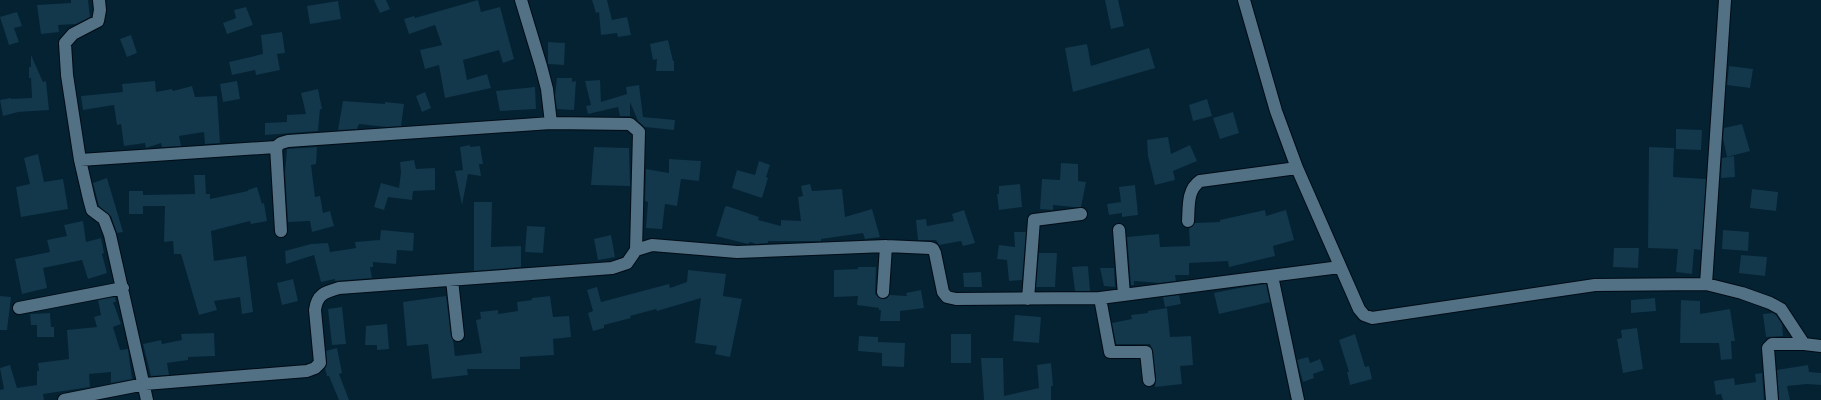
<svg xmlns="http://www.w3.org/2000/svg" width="1821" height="400" font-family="'Alegreya Sans',sans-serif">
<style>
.building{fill:#13374b}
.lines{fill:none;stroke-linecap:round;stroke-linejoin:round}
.street-casing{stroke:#000b16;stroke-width:14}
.street{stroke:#527184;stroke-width:12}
</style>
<rect width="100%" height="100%" fill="#042232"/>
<path class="building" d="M71 0H88L90 17 76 24 58 25 59 32 41 34 37 5 71 3Z
M374 0H386L390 9 380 13Z
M478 0 481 12 500 7 514 59 503 63 499 50 463 60 467 80 487 74 491 88 445 98 439 65 425 69 420 50 442 45 435 25 409 34 404 19 414 16 415 18Z
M592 0H607L612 20 627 17 631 35 618 37 617 33 601 35 599 12 596 13Z
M1105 0H1118L1124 26 1111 29Z
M338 1 341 19 310 24 307 6Z
M246 7 253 25 227 34 223 23 236 18 234 10Z
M17 12 22 26 14 28 19 42 9 45 0 17Z
M282 32 285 53 277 54 280 70 256 75 255 70 232 75 229 62 263 54 261 35Z
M131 35 137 53 127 57 120 39Z
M668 40 673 61H674V71H656L657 59 653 60 650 44Z
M548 42 565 43 564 65 548 64Z
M1087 44 1091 66 1149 48 1155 68 1073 92 1065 48Z
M31 55 43 82 46 81 49 110 18 112 3 116 0 100 11 98V99L32 98 31 78H29V67H31Z
M1729 66 1753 69 1750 88 1727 85Z
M557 78H572V82L576 81 574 110 557 109 555 96Z
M600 80 601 102 627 94 626 87 639 85 643 117 675 120 674 130 645 127 638 121 630 102V116H620L618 107 588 114 586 106 591 105 585 81Z
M155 81 156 92 172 89 173 91 192 86 195 97 217 96 220 143 205 144 204 132 179 136 181 146 162 147 161 143 146 148 145 143 124 146 121 124 117 125 114 105 83 110 81 96 123 92 122 84Z
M237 81 240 99 223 102 220 84Z
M535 87 536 109 500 111 496 91Z
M318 89 322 109H320L318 131 265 135V123L287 122V115L306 114 301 93Z
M425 92 431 108 422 112 416 96Z
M1207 99 1212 116 1193 121 1189 105Z
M343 101 385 104V102L404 104 401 126 387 127 359 124 357 129 338 130Z
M1233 112 1239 133 1220 139 1213 118Z
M1742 124 1750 151 1727 157 1723 138 1724 128Z
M1676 129 1702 130 1701 150 1676 149Z
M1168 137 1171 154 1190 145 1197 161 1173 171 1175 180 1155 185 1148 156 1147 140Z
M470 145V147L480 146 483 164H479L481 176 468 174 462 205 455 171 463 170 460 147Z
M317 147 316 164 311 165 315 197 320 196 323 213 330 211 334 226 312 232 310 221 288 222 285 172 287 149Z
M594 147 629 148 630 186 591 185Z
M1649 147 1674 148 1673 177 1706 179 1701 250 1694 249 1692 274 1676 272 1678 249 1648 248Z
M38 154 44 182 63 179 68 209 21 217 16 187 30 184 24 158Z
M1734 156 1735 177 1721 178 1722 158Z
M669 159 701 161 699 181 681 179 677 206 665 204 662 229 646 228 648 202 645 201 646 169 669 173Z
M414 160 416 169 435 168V190L413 191 412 200 388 197 384 210 374 207 381 183 399 188 401 172 400 162Z
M759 161 770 165 766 177 768 178 762 198 732 188 737 170 755 175Z
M1061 163 1078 164V181L1086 182 1081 207H1073L1053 205V210L1040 209 1042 179 1060 180Z
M194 175H205L206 194H210V199L248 191V190L257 187 262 204 264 203 267 221 251 224 250 221 211 231 214 261 246 256 253 312 242 314 240 297 214 301 217 310 199 315 181 254H174L173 241 164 242 165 206H143V214H129V191H143V195L195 194Z
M107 178 123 232 117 233 111 216 99 206 93 183Z
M810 184 812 191 842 189 845 217 872 209 880 237 865 239 863 233 821 239V241H768V243L756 244 750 242 748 244 716 236 725 207 727 206 759 217 758 220 781 226V220L801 221 798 197 803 196 801 186Z
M1020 184 1022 207 999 210 997 194H999V186Z
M1135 185 1138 215 1122 217V213L1109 215 1107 204 1121 202 1119 187Z
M1752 189 1778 192 1776 211 1750 208Z
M474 202H492L491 247 521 246V267L474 271Z
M964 210 975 243 963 246 961 241 939 245 936 240H918L916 220 926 219 927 226 954 221 952 214Z
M1265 210 1266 216 1286 210 1294 240 1273 246 1275 256 1229 267 1228 261 1189 263V275H1175L1176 281 1160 283 1134 281V285H1131L1127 237 1159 234 1160 247 1190 246 1189 228 1195 223 1220 222V220Z
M83 221 86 242 101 238 104 253 102 254 107 273 88 279 82 260 43 268 47 288 22 294 15 259 50 252 47 240 67 236 64 225Z
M527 226 545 227 543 253 525 252Z
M381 230 414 233 413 251 397 250 396 264 373 262V267H370L372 278 335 281V279L321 282 314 255 286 264 285 251 311 244 328 243 330 252 356 248 355 242 380 240Z
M1723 230 1749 232 1748 251 1722 249Z
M1014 232H1026L1022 280 1009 281 1007 260 997 259 999 245 1015 247Z
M611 235 615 257 598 260 594 239Z
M1614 248H1639L1638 268 1613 267Z
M1039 253H1057L1055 287H1036Z
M1741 255 1767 257 1765 276 1739 273Z
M1087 266 1088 267 1090 291H1075L1072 267Z
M858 267H876L875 294 879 298 886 299 890 295 907 296 906 293 921 290 924 308 900 311V321H880L881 310H879V308L857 305 858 296 834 297V270L858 269Z
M1100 268H1114L1115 287 1104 286Z
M688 270 726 274 723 296 742 299 730 357 715 354 717 346 695 343 701 298 657 311 656 309 630 316 631 318 604 325V328L593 331 588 313 593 311 587 290 597 287 601 302 669 284 670 288 687 282Z
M981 272 982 287H964L963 273Z
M293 279 298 301 282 305 277 283Z
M1266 284 1270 302 1219 314 1214 293 1239 288Z
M1179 295 1181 304 1165 307 1163 297Z
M0 296 11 297 7 330H0Z
M446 296 451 336 453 340 455 356 482 353 476 320 481 319 480 312 498 310V314L518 311 517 302 532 300V298L550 296 553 317 569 316 571 337 553 339 554 355 520 357V369H467L468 375 432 379 428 344 407 346 403 302Z
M115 297 116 302H113L121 324 113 327 120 350 128 349 132 379 111 383V372L89 374 90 387 43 394 44 400H0V390L4 389 0 368 10 365 17 388 37 385V371H39L38 363 69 359 67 330 97 327 94 317 101 315 98 300Z
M1655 298 1656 311 1631 313V300Z
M1681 300 1700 301V314L1730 309 1735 341H1731L1732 359 1721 360 1719 343H1680Z
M342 307 346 344 332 345 328 309Z
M1167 308 1170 337 1191 336 1193 365 1180 366 1182 384 1155 387 1156 379 1153 351 1150 344H1116L1112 323 1132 319 1131 315 1148 313V311Z
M50 313 51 327H54V337H37V325H31L30 314Z
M1773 313 1776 315 1782 324 1783 336 1766 337 1763 314Z
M1015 315 1041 317 1039 343 1013 341Z
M387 324 389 349 377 350V345H365L366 326Z
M1637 328 1643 369 1623 373 1617 339 1622 338 1621 330Z
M214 333 215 356 188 357V360L167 363 169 375 151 376 143 344 161 340 162 344 182 340 181 334Z
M951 334H971V363H951Z
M1355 334 1365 367 1369 366 1372 379 1350 385 1347 372H1349L1339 340Z
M859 336 878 337V342L905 343 904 367 882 366V353L858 351Z
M337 348 342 373 339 374 349 400H339L329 376H327L325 368 327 363 326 351Z
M1308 357 1310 363 1320 359 1324 370 1313 374 1314 378 1303 382 1297 360Z
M981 358H1003L1004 396 1039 388 1037 365 1051 363 1053 386H1051V400H984Z
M1808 365 1809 372 1821 373V385L1807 384 1787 386 1790 400H1779L1777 370Z
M1762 373 1764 400H1723L1721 394 1716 395 1714 381 1734 378 1735 385 1756 382 1755 374Z"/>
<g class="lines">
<defs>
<path id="street" d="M99 0 100 10 98 21 73 34 65 43 67 75 80 160 89 199 92 210 104 219 110 235 147 400
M521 0 541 66 547 89 551 123
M1244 0 1276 111 1297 168 1359 309 1364 315 1372 318 1595 285 1706 284 1742 293 1770 303 1781 309 1804 344 1821 346
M276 147 281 231
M80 160 276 147 281 143 288 141 551 123 630 124 639 132 636 250
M1188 221C1189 206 1187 190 1200 181L1297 168
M1119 230 1124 295
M1272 276 1298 400
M452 280 458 335
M1706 284 1725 0
M883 292 886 246
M1100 298 1110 352H1146L1149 380
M1028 299 1034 220 1081 214
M19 308 123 288
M64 400 145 384 307 371 315 368 320 363 315 310C317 294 325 292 339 288L612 268 627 263 636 250 652 245 737 252 886 246 930 248 933 249 935 253 943 292 947 297 956 299 1100 298 1340 267
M1772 400 1768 348 1772 344H1804"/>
</defs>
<use href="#street" class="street-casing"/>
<use href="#street" class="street"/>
</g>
</svg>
